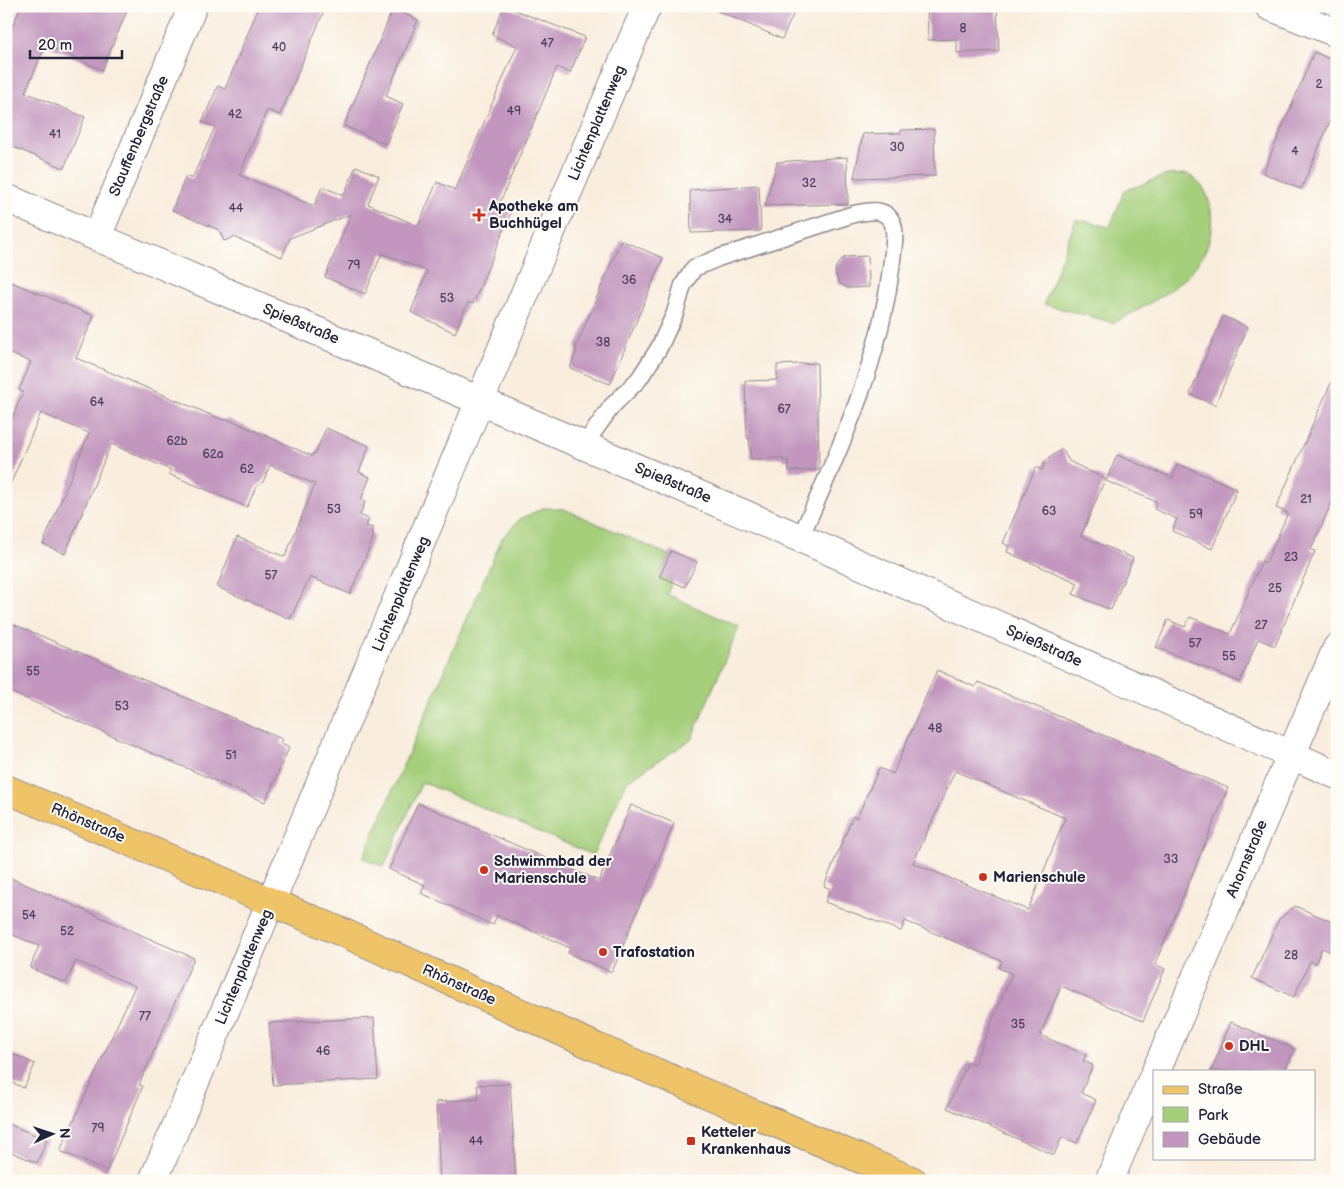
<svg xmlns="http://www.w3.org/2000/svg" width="1343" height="1187" font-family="'Balsamiq Sans',sans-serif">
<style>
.green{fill:#a6cf7b;stroke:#64785b}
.building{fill:#c296be;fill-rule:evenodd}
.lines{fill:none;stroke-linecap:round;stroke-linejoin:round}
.service-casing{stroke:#8e888c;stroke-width:19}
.minor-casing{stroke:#8e888c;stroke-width:30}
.primary-casing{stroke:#8e888c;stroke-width:30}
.service{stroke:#fff;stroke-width:16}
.minor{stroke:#fff;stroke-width:28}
.primary{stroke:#efc469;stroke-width:28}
.poi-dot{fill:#c8321e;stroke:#fdfcf7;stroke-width:2}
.labels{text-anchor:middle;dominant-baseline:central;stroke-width:4;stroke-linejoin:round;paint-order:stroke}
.number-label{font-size:12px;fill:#4a3f5c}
.street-label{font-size:15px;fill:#22223b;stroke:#fdfcf7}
.poi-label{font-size:15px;font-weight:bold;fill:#22223b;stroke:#fdfcf7;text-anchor:start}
</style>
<rect width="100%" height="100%" fill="#fdfcf7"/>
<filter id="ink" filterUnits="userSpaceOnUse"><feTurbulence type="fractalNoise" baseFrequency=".02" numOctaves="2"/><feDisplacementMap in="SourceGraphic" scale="10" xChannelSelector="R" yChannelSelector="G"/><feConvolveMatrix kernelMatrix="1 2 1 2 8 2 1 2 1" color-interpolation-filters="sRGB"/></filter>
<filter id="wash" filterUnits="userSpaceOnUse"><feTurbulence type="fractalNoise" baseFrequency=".0096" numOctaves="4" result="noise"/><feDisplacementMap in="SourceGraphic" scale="20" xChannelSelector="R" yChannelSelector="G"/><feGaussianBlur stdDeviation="1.12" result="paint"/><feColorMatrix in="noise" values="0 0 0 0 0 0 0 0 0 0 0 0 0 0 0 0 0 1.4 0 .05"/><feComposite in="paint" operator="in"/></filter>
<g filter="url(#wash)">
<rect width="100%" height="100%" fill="#f9eddd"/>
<path class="green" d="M1187 174C1202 182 1209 194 1211 211 1218 272 1159 298 1114 323L1044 304 1076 219 1110 227 1124 191 1167 175Z
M543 508 564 509 669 555 660 575 672 582 667 594 739 627 691 740 627 781 593 855 422 782 384 867 363 858 502 538 520 519Z"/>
<g id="blocks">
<path class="building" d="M21 6H129L102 70 46 45 25 92 85 117 64 168 6 144V42Z
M259 6H326L280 115 267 110 239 175 314 206 322 187 344 195 356 166 379 176 368 204 418 226 437 182 455 190 517 46 492 35 504 6 585 37 570 73 557 67 499 205 512 210 473 304 468 302 455 333 411 312 427 271 382 253 365 294 325 277 351 214 290 238 282 257 234 237 224 241 219 230 172 210 186 176 192 179 215 127 202 122 218 86 225 89Z
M707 6H797L782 39Z
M927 6H997L999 51 957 53V39L928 40Z
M393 9 418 20 386 96 403 104 386 144 344 126Z
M1314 52 1337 62V105L1301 189 1263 173Z
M934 129 935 176 854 178 863 134 901 133V130Z
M847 157 848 204 765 206 777 162Z
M759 185 761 231 691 233 690 190Z
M621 240 663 258 610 384 570 368 577 350 575 349Z
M868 256 869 287 848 288 839 283 835 273 836 267 840 261 845 257Z
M6 280 94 316 76 358 223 420 228 419 312 456 313 453 315 454 326 428 369 446 359 472 370 477 361 500 365 502 360 515 369 519 366 526 373 528 371 534 374 536 350 594 310 577 290 619 217 587 237 537 285 557 315 484 270 465 263 482 256 487 247 507 169 474 171 470 111 444 65 554 43 544 89 433 41 413 6 494V432L23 392 19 390 31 362 6 352Z
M1223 316 1248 327 1215 405 1190 394Z
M817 363 819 470 789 471 788 460 783 461V458L751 459 749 438H747L745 381 777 380V365Z
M1337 369V490L1311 550 1315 551 1275 646 1258 639 1240 682 1156 647 1168 620 1185 627 1190 617 1230 634 1262 561 1266 563 1288 513 1276 508Z
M1062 449 1069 461 1105 479 1081 536 1133 558 1111 610 1073 594 1078 583 1007 552 1009 546 1003 543 1036 467 1042 470 1045 461Z
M1117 455 1172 478 1178 464 1237 489 1212 549 1172 531 1177 519 1154 509 1157 502 1106 481Z
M671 551 697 562 685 587 660 576Z
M6 621 282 739 280 743 289 748 265 802 6 690Z
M937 670 975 687 978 682 1228 788 1155 964 1165 969 1143 1021 1061 986 1040 1035 1086 1055 1083 1061 1093 1065 1081 1093 1096 1100 1077 1143 1062 1137 1054 1155 947 1108 968 1062 974 1064 1012 974 999 968 1002 961 905 921 901 931 825 902 830 889 824 886 853 816 857 818 879 768 893 774ZM955 771 1065 818 1028 910 913 863Z
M418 803 599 881 631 805 674 823 612 972 568 953 570 948 497 915 493 925 421 893 425 885 389 869Z
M6 876 194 958 139 1085 143 1086 107 1171 60 1151 135 986 76 961 66 983 30 968 39 946 6 932Z
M1295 906 1337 924V955L1322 948 1315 964 1310 961 1294 997 1252 978 1279 919Z
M374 1018 378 1079 273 1085 269 1023Z
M1231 1022 1294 1049 1285 1071H1211Z
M6 1051 35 1064 24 1088 6 1080Z
M510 1084 516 1181H440L436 1102 479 1099 477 1085Z
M6 1123 47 1140 37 1163 6 1150Z"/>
</g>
</g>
<g filter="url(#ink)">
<use href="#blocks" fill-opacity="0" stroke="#8e888c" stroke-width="1"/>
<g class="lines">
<defs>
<path id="service" d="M584 445 612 406 639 379 659 348 675 313 683 285 694 268 718 258 854 214C867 211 885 207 892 222 897 232 893 249 892 260 882 357 840 450 800 538"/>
<path id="minor" d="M1269 6 1337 33
M6 198 800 538 1337 775
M97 237 193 6
M1156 1071 1337 648
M153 1181C320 790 479 396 647 6
M1109 1181 1154 1075"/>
<path id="primary" d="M6 789 344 933 596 1047 913 1181"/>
</defs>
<use href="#service" class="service-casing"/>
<use href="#minor" class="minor-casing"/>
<use href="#primary" class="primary-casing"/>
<use href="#service" class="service"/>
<use href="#minor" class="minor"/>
<use href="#primary" class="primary"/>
</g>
</g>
<g class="poi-dot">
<path d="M476.5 207.5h5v5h5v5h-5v5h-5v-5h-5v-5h5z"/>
<circle cx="484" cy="870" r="5"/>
<circle cx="983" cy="877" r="5"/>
<circle cx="603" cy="952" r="5"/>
<circle cx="1229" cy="1046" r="5"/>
<rect x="686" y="1136" width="10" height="10" rx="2.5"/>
</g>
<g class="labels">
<g class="number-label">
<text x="963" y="28">8</text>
<text x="547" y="43">47</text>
<text x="279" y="47">40</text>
<text x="1319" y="84">2</text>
<text x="514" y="111">49</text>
<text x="235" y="114">42</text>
<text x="55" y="134">41</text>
<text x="897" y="147">30</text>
<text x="1295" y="151">4</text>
<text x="809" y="183">32</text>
<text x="236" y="208">44</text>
<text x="725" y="219">34</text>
<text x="354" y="265">79</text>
<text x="629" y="280">36</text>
<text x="447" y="298">53</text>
<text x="603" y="342">38</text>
<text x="97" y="402">64</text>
<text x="784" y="409">67</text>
<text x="177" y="441">62b</text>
<text x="213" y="454">62a</text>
<text x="247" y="469">62</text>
<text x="1306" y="499">21</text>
<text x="334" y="509">53</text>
<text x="1049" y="511">63</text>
<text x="1196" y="514">59</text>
<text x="1291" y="557">23</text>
<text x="271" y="575">57</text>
<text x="1275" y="588">25</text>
<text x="1261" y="625">27</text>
<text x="1195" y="643">57</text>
<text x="1229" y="656">55</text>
<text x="33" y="671">55</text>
<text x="122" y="706">53</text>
<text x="935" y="728">48</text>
<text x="231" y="755">51</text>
<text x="1171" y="859">33</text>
<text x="29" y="915">54</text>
<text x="67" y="931">52</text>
<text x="1291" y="955">28</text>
<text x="145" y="1016">77</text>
<text x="1018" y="1024">35</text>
<text x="323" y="1051">46</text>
<text x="98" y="1128">79</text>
<text x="476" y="1141">44</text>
</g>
<g class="street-label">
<text transform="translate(597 123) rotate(-67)">Lichtenplattenweg</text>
<text transform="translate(139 136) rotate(-67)">Stauffenbergstraße</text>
<text transform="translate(301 324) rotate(23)">Spießstraße</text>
<text transform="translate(673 483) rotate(23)">Spießstraße</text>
<text transform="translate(401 594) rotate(-67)">Lichtenplattenweg</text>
<text transform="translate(1044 646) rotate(24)">Spießstraße</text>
<text transform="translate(88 823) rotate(23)">Rhönstraße</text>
<text transform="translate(1247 859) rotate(-67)">Ahornstraße</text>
<text transform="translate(244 967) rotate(-67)">Lichtenplattenweg</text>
<text transform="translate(459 985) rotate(24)">Rhönstraße</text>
</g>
<g class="poi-label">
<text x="489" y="206">Apotheke am<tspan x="489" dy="17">Buchhügel</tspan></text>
<text x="494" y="861">Schwimmbad der<tspan x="494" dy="17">Marienschule</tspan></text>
<text x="993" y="877">Marienschule</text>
<text x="613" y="952">Trafostation</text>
<text x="1239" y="1046">DHL</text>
<text x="701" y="1132">Ketteler<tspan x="701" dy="17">Krankenhaus</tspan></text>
</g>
</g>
<rect width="1343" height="1187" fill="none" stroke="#fdfcf7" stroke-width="25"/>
<rect x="1153" y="1070" width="162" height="90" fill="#fdfcf7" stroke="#a5a5ac"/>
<rect x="1163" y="1086" width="25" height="8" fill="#efc469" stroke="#a5a5ac"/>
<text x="1198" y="1094" font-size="15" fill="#22223b">Straße</text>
<rect x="1163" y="1107" width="25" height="15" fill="#a6cf7b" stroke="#a5a5ac"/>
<text x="1198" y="1120" font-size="15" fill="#22223b">Park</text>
<rect x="1163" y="1132" width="25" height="15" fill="#c296be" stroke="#a5a5ac"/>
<text x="1198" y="1144" font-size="15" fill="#22223b">Gebäude</text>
<g transform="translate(52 1134) rotate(87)" stroke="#fdfcf7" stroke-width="4" paint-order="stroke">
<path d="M0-4L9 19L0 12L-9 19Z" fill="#22223b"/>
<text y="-8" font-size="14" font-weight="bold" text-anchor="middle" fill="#22223b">N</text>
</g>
<path d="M30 50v8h92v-8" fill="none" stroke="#22223b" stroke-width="2.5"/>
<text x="38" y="50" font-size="15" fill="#22223b" stroke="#fdfcf7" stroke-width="4" paint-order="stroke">20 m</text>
</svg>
